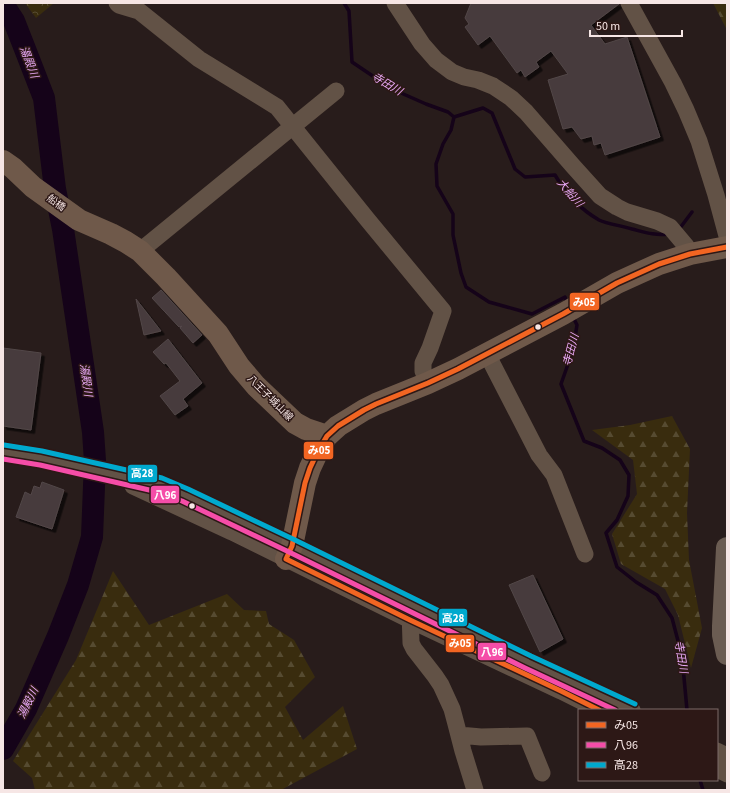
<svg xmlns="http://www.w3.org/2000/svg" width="730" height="793" font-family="'Source Sans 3','Noto Sans JP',sans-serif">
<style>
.forest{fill:url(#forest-firs)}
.park{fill:url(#park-crowns)}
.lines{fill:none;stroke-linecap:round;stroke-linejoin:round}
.stream{stroke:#150319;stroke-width:3.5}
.river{stroke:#150319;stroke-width:22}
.building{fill:#463b3c;stroke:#524748;filter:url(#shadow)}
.minor{stroke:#625246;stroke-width:17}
.major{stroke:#6f594a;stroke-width:22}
.highway{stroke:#6b5c52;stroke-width:22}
.bus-1-casing{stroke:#2d1816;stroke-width:8}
.bus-2-casing{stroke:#2d1816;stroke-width:8}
.bus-3-casing{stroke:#2d1816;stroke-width:8}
.bus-1{stroke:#f26522;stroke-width:5}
.bus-2{stroke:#f54da8;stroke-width:5}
.bus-3{stroke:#00a9ce;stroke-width:5}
.bus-dot{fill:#f6e6e5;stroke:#2d1816;stroke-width:1.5}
.labels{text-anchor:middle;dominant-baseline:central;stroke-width:3;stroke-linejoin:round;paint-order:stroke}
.street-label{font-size:10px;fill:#f6e6e5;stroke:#2d1816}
.water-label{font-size:11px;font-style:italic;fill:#eaaaf8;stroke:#2d1816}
.line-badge{stroke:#2d1816;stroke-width:1.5}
.badge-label{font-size:11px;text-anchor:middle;font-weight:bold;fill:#fff}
</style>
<defs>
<pattern id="forest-firs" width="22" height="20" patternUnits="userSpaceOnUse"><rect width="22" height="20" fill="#392c0e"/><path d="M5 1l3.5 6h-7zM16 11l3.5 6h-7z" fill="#564b31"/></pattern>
<pattern id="park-crowns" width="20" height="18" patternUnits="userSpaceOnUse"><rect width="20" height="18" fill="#392c0e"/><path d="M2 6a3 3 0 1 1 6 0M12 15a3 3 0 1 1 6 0" fill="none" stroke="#564b31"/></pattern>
<filter id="shadow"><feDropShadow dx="3.5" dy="3.5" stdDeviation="0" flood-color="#0009"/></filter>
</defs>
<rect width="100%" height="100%" fill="#281c1b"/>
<path class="forest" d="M713 3H727V30Z
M672 416 690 449 687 513 689 560 702 628 691 668 678 615 665 589 621 564 612 534 637 494 633 460 592 430 630 425Z
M113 571 149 625 227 594 244 610 266 611 269 624 294 640 315 677 285 707 303 740 343 706 357 749 281 790H35L32 778 13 761 76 660Z"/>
<path class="park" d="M25 3H54L36 18Z"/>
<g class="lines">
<path class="stream" d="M344 3 349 11 352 62 392 89 426 104 448 112 454 117 451 130 443 144 436 164 437 186 453 214V235L461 273 466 287 489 302 532 314 565 297 567 304
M454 117 483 108 492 113 515 169 525 177 555 175C566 194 580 209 599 220 607 224 623 226 632 229 644 232 656 236 668 234
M677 229 680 228 692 212
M573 317 577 325 573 350 561 384 584 441 602 448 620 460 629 475 628 496 617 520 606 533 617 567 636 582 657 595 672 618 682 656 687 710
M700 780 703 790"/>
<path class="river" d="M3 4 14 21 25 49 44 98 55 189 63 229 93 432 95 461 92 537 78 585 58 636 26 709 3 749"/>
</g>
<path class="building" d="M471 3H619V4L591 25 605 44 627 37 660 137 605 155 601 143 594 145 592 136 581 139 572 127 563 129 548 80 568 74 551 51 536 62 539 67 525 77 521 70 517 73 490 36 478 45 465 27 469 24 465 18Z
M161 290 202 335 193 343 180 328 182 326 179 327 152 298Z
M136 299 161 331 144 335Z
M168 339 202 383 183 399 188 406 175 415 160 396 180 381 166 363 164 364 153 352Z
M3 348 41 353 31 430 3 426Z
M42 482 64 490 52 529 16 517 25 492 31 495 34 486 40 488Z
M533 575 563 639 540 652 509 585Z"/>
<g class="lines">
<path class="minor" d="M117 3 119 5 139 11 199 59 277 107 367 219 443 311 430 348 423 363V371L428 383
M395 3 422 44 436 60 452 72 464 77 478 80 493 86 511 98 526 112 573 166 600 196 617 207 627 212 657 221 670 227 686 246 690 254
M629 3 673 83 686 110 699 141 716 195 727 236
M140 251 336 91
M487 354 539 455 554 475 585 554
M3 452 41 458 73 465 160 485 185 495 292 546 528 662 632 710
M133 486 232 532 410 620 561 691 599 710
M410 611 411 643 414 649 435 676 441 685 452 709 456 724 463 751 475 790
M459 735 481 737 527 736 542 773
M717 751 727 756
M717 769 727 774"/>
<path class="major" d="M3 161 13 168 33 187 79 220 111 234 126 242 140 251 166 277 218 334 239 366 256 386 295 423 306 429 327 436
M286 559 292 546 305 483 310 468 317 453 327 436 338 426 364 410 376 404 428 383 458 369 563 314 617 283 639 273 659 264 690 254 727 247"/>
<path class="highway" d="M727 548 723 626V635L727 654"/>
<defs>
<path id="bus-1" d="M599 710 561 691 410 620 286 559 292 546 305 483 310 468 317 453 327 436 338 426 364 410 376 404 428 383 458 369 563 314 617 283 659 264 690 254 727 247"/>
<path id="bus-2" d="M3 459 40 465 158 492 182 501 289 552 525 668 615 710"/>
<path id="bus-3" d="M4 445 42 451 162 478 188 489 295 540 531 656 635 704"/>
</defs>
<use href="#bus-1" class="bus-1-casing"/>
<use href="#bus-2" class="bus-2-casing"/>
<use href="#bus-3" class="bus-3-casing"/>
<use href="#bus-1" class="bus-1"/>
<use href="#bus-2" class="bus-2"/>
<use href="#bus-3" class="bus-3"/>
</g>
<g class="bus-dot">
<circle cx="538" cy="327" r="3.5"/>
<circle cx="192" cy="506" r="3.5"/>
</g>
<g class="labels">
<g class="street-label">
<text transform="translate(56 203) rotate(36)">船橋</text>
<text transform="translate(270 398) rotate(45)">八王子城山線</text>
</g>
<g class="water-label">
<text transform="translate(29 62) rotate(69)">湯殿川</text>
<text transform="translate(387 84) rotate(31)">寺田川</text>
<text transform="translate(570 193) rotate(49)">大船川</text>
<text transform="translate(571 350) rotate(-75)">寺田川</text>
<text transform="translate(86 380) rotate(82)">湯殿川</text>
<text transform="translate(681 657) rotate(80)">寺田川</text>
<text transform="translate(28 703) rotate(-64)">湯殿川</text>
</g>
</g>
<g class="line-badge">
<rect x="569" y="292" width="31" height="19" rx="4" fill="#f26522"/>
<rect x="303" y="441" width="31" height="19" rx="4" fill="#f26522"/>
<rect x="127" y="464" width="31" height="19" rx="4" fill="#00a9ce"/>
<rect x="150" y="485" width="30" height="19" rx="4" fill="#f54da8"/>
<rect x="438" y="608" width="30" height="19" rx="4" fill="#00a9ce"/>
<rect x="445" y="634" width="30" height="19" rx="4" fill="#f26522"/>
<rect x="477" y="642" width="30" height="19" rx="4" fill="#f54da8"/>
</g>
<g class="badge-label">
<text x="584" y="306">み05</text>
<text x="319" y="454">み05</text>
<text x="142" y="477">高28</text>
<text x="165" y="499">八96</text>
<text x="453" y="622">高28</text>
<text x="460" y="647">み05</text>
<text x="492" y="656">八96</text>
</g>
<rect width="730" height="793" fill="none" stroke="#f6e6e5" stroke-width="8"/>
<rect x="578" y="709" width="140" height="72" fill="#2d1816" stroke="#7d6a69"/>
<rect x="586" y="722" width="20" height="6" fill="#f26522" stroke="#7d6a69"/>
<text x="614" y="729" font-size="12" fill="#f6e6e5">み05</text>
<rect x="586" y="742" width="20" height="6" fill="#f54da8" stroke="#7d6a69"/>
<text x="614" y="749" font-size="12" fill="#f6e6e5">八96</text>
<rect x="586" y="762" width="20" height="6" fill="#00a9ce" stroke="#7d6a69"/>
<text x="614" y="769" font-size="12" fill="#f6e6e5">高28</text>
<path d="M590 30v6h92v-6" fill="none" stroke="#f6e6e5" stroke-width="2"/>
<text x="596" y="30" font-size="12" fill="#f6e6e5" stroke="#2d1816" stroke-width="3" paint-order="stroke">50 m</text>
</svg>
